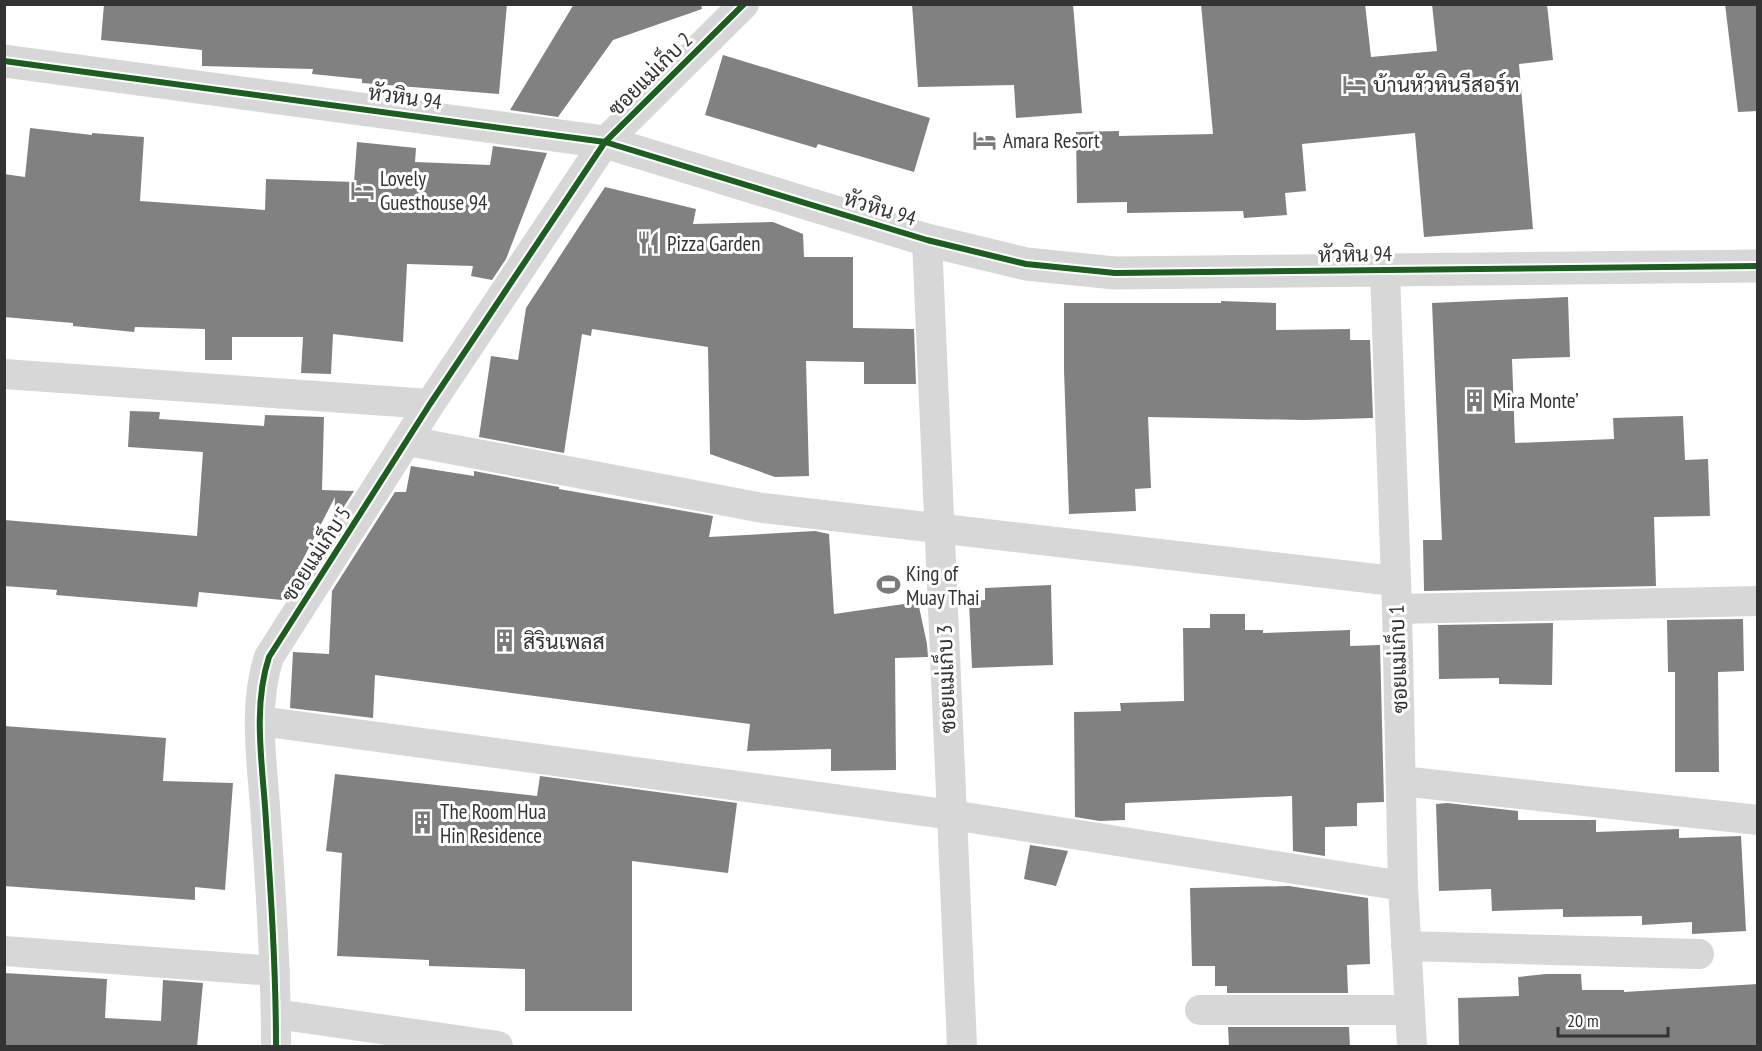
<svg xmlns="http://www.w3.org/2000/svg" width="1762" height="1051" font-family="'PT Sans Narrow',Sarabun,sans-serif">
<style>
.building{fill:#818181}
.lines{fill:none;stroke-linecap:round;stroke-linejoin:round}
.minor{stroke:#d7d7d7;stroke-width:30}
.tertiary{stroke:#d7d7d7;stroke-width:33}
.cycleway-casing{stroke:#fff;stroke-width:10}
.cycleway{stroke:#1b5e20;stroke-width:6}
.labels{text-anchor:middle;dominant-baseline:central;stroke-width:6;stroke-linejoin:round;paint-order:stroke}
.street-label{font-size:21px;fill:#333;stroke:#fff}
.poi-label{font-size:21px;fill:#333;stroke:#fff;text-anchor:start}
</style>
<rect width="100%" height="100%" fill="#fff"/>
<path class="building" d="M104 4H507L499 94 362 83V79L312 74 313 69 202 66V50L101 40Z
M574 4H701L702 9 613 40 558 117 510 110Z
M912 4H1073L1082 113 1016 118 1014 85 918 87Z
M1201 4H1365L1371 57 1437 51 1432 4H1547L1553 60 1519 64 1533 229 1424 237 1415 133 1302 144 1306 191 1285 193 1287 215 1244 218 1243 211 1127 213V202L1077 203 1076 132 1119 131V136L1213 134Z
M1725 4H1758V111L1738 112Z
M723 55 930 118 914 172 818 144 816 148 705 115Z
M30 128 92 135V133L144 137 140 201 265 210 266 179 354 182 357 142 416 148 415 162 490 165 493 146 547 153 506 259 492 280 471 276 473 266 407 264 403 342 333 334 331 374 301 373 303 337H232V360H205V329L135 327 134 332 73 326V323L4 317V174L25 177Z
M605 187 696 209 693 224 773 222 803 234 804 257H853V328L914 329 916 384H864V362L806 361 809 476 775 477 710 454 708 347 592 329 591 336 582 334 564 453 479 437 491 356 518 360 526 308Z
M1568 297 1570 357 1512 359 1515 443 1614 439 1613 418 1683 416 1685 460 1708 459 1710 516 1654 517 1656 586 1424 591 1423 540H1442L1432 303Z
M1221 301 1276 303V330L1350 329V340H1370L1373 418 1304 420 1148 417 1151 488 1135 489 1136 511 1069 514 1064 370V303H1221Z
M130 411 160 412 159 419 264 426 265 415 324 417 322 490 354 491 334 522 335 497 282 600 199 592 197 607 56 595 57 590 4 586V520L197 536 203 452 128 447Z
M411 466 474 476V471L559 487V489L713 516 709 537 815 531 829 534 834 614 918 602 927 644 928 657 895 658 896 770 831 771V749L747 751 750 724 375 675 373 718 290 708 293 652 329 654 332 591 395 492H406Z
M1051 585 1053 665 972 668 969 601 985 600V588Z
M1210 614H1245V630H1263V633L1350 630V646L1380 645 1384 802 1357 803V826L1325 827V856L1293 851 1292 796 1125 803V820L1100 821 1075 817 1074 712 1121 711 1120 703 1184 701 1183 628H1210Z
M1743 619 1744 671 1718 672 1719 772H1675V672H1668L1667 620Z
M1553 623 1552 685 1499 684V678L1439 679 1438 625Z
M4 726 166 738 163 781 233 783 225 890 195 887V900L4 886Z
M335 774 537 796 540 776 737 803 728 873 632 861V1011H525V969L429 966V960L337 956 342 853 326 851Z
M1447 803 1518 811V820H1596V832L1679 829V838L1741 836 1746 931 1692 934V922L1642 925V916L1563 917V909L1492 911 1491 889 1439 891 1436 804Z
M1030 845 1068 851 1056 886 1024 879Z
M1289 886 1368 898 1370 964 1347 965 1348 993H1227V986H1215V966H1192L1190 888Z
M4 973 107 979 105 1018 161 1021 163 980 203 983 197 1047H4Z
M1546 974H1581L1582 990H1624V992L1758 984V1047H1459L1458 998 1519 996 1518 977Z
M1228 1027H1349L1350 1047H1229Z"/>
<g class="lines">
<path class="minor" d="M927 240 962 1046
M1385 271 1397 609 1403 886 1412 1046
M4 374 430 404
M408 441 763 508 1394 581
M1397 609 1758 601
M260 721 952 815 1403 886
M1401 781 1758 820
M1406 946 1699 954
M4 951 275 971
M1200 1010H1409
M276 1014 498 1046
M276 1046C276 971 271 896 266 821 263 767 252 709 269 657L430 404 605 142 744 4"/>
<path class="tertiary" d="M4 61 605 142 927 240 1026 264 1115 273 1758 266"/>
<defs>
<path id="cycleway" d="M4 61 605 142 927 240 1026 264 1115 273 1758 266
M276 1046C276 971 271 896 266 821 263 767 252 709 269 657L430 404 605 142 744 4"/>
</defs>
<use href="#cycleway" class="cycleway-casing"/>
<use href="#cycleway" class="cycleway"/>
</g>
<defs>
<symbol id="hotel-bare" viewBox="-9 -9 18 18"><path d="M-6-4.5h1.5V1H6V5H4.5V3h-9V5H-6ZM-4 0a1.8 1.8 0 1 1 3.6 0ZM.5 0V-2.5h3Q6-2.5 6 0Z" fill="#7a7a7a" stroke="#fff" stroke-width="2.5" paint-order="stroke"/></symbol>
<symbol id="restaurant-bare" viewBox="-9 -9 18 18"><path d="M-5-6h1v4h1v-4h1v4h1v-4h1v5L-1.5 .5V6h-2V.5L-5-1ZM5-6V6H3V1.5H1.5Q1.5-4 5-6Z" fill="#7a7a7a" stroke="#fff" stroke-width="2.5" paint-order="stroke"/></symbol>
<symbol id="building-bare" viewBox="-9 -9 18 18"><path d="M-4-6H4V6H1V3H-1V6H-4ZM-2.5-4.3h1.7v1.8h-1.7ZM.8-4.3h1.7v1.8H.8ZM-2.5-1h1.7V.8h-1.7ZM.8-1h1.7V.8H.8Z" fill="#7a7a7a" stroke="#fff" stroke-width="2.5" paint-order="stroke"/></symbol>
<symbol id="stadium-bare" viewBox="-9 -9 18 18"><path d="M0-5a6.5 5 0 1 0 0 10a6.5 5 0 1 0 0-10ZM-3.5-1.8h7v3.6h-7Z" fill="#7a7a7a" stroke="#fff" stroke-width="2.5" paint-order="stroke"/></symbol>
</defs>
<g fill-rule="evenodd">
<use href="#hotel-bare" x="1338" y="68" width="33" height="33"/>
<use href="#hotel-bare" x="968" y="124" width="33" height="33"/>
<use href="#hotel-bare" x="346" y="174" width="33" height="33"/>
<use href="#restaurant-bare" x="632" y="226" width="33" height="33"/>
<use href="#building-bare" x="1458" y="384" width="33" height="33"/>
<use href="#stadium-bare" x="872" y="568" width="33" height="33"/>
<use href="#building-bare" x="488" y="624" width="33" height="33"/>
<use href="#building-bare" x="406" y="806" width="33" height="33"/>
</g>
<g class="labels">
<g class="street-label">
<text transform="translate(650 74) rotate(-45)">ซอยแม่เก็บ 2</text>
<text transform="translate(405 97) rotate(8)">หัวหิน 94</text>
<text transform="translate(880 208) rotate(17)">หัวหิน 94</text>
<text transform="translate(1355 254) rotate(-1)">หัวหิน 94</text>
<text transform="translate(316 554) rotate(-57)">ซอยแม่เก็บ 5</text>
<text transform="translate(1398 659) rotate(-92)">ซอยแม่เก็บ 1</text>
<text transform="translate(946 679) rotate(-92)">ซอยแม่เก็บ 3</text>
</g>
<g class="poi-label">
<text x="1373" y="84">บ้านหัวหินรีสอร์ท</text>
<text x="1003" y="140">Amara Resort</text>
<text x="380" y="178">Lovely<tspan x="380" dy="24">Guesthouse 94</tspan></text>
<text x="667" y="243">Pizza Garden</text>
<text x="1493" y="400">Mira Monte’</text>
<text x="906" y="573">King of<tspan x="906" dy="24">Muay Thai</tspan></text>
<text x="523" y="641">สิรินเพลส</text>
<text x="440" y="811">The Room Hua<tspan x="440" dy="24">Hin Residence</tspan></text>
</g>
</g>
<rect width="1762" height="1051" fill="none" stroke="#333333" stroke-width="12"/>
<path d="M1558 1027v9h110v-9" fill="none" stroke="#333333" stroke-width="3"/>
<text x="1567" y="1027" font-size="18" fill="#333333" stroke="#ffffff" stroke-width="4.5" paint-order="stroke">20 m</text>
</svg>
